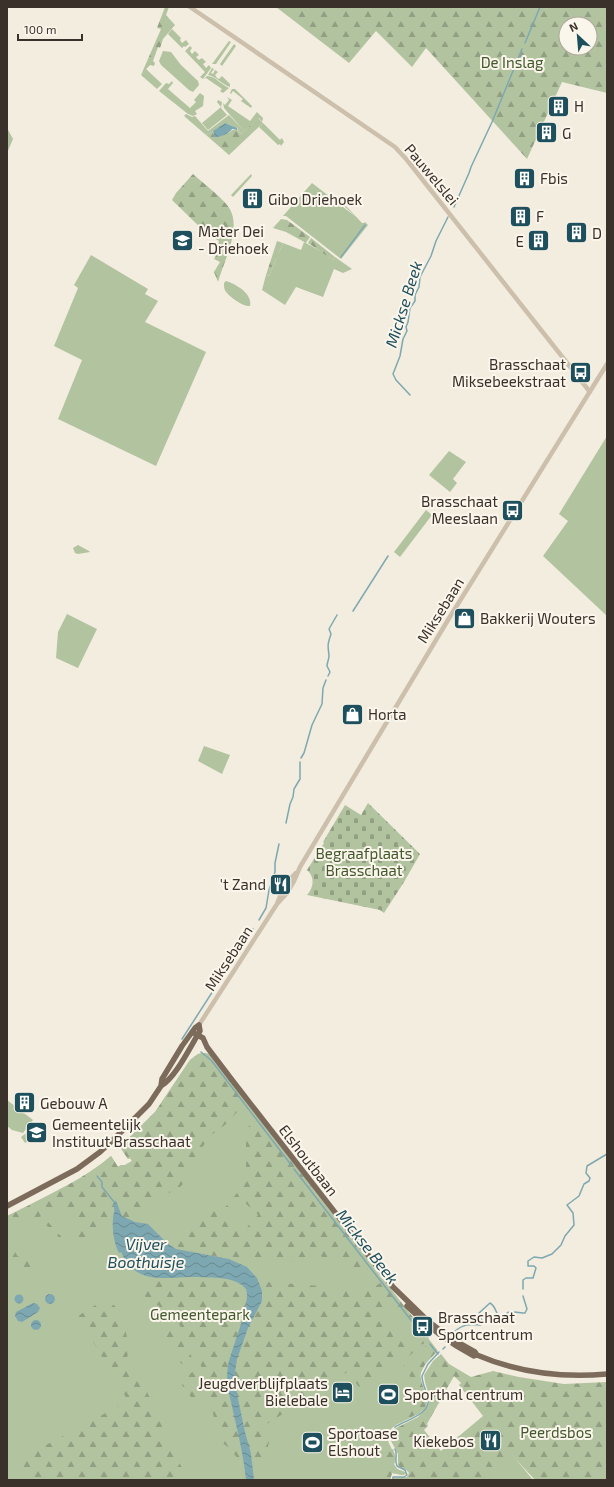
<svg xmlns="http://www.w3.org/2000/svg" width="614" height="1487" font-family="'Exo 2',sans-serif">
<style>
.green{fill:#b2c39f}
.forest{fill:url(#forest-firs);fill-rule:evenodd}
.cemetery{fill:url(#cemetery-stones)}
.water{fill:url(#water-waves)}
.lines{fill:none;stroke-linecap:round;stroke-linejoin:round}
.stream{stroke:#7ea8b1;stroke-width:1.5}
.minor{stroke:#ccbfab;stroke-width:4.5}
.major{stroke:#7c6b5b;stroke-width:5.5}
.labels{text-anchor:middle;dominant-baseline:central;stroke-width:4;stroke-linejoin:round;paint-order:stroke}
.park-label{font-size:15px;fill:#43592d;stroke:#fbf6ec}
.poi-label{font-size:15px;fill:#3a312a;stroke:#fbf6ec;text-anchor:start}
.street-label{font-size:15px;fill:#3a312a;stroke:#fbf6ec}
.water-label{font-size:16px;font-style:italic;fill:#1e4f5c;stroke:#fbf6ec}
</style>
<defs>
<pattern id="forest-firs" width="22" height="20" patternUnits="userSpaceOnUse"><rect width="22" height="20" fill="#b2c39f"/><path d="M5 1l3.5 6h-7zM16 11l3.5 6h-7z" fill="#929f82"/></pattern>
<pattern id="cemetery-stones" width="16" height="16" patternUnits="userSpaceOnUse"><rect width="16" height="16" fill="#b2c39f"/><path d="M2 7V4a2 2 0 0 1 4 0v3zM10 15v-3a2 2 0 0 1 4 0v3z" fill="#929f82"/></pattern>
<pattern id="water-waves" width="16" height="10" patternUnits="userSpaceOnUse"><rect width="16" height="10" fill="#7ea8b1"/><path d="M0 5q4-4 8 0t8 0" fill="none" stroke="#688990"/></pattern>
</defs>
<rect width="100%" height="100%" fill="#f3eddf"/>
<path class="green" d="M172 29 181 38 180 40 182 43 186 40 189 44 185 47 184 46 182 48 168 34Z
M229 41 231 42 216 64H212Z
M234 44 236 46 222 66 220 64Z
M190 46 192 48 190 51 192 54 195 51 199 55 196 57 199 60 202 58 206 62 203 64 206 68 209 65 211 68 203 79 200 77 205 72 185 51Z
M163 51 171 52 181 65 198 81 199 85 193 92 189 90 161 65 159 61Z
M212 68 214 69 211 73 213 74 215 70 218 72 215 75 217 78 219 79 222 76 230 84V87C221 84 216 76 208 75Z
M146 69 162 84 157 89 141 75Z
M207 76C216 76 221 85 229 88L223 93 220 91 222 89 206 78 204 79Z
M172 81 173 83 168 89 190 108 196 102 194 100 200 93 204 96 203 106 195 111 197 114 193 116 188 114 159 91 166 83 169 84Z
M232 89H235L252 106 251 108 241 101 243 99 233 91 231 94 230 93Z
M227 97 232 100 228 106 250 121 257 112 263 118 262 122 259 118 241 134 237 128 225 123 211 133 206 135 184 116 186 114 192 117 195 116 208 131 229 115 244 131 224 108 223 103 225 105 229 100Z
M218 100 222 102 221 108 227 115 208 130 202 123 221 107 217 102Z
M263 123 280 140 282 138 284 142 281 146 280 144 278 145 259 127Z
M7 128 13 139 7 153Z
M251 174 252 176 233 197 231 195Z
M312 183 356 217 344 206 345 205 362 223H364L365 222 368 225 341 259 286 216H283Z
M304 242 322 252 333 260 335 257 352 269 343 273 334 269 323 297 296 287 285 305 262 290 266 275 269 276 283 243 301 250Z
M91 255 148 289 145 294 158 301 145 322 206 352 156 466 58 419 82 360 54 346 78 288 74 285Z
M226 281C236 284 253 294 250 306 244 307 231 298 227 293 224 290 224 287 224 283Z
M607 436V616L543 556 568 521 559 514Z
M449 451 466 462 453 479 457 483 450 492 429 475Z
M426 510 432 515 400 557 394 552Z
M78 545 89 551 90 552 78 554 75 553 73 548Z
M67 614 97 629 78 668 56 658 58 632Z
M204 746 230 755 222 774 198 761Z
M204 1053 209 1054 438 1351 426 1363 420 1374C420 1383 427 1393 427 1402 426 1418 394 1420 389 1432 383 1443 399 1452 394 1464 396 1469 399 1470 405 1472L406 1474 402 1475 392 1473 390 1480H7V1216C43 1198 80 1183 111 1156L118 1167 121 1165H125L132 1161 130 1158 128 1159 120 1147 155 1112 190 1060 198 1054Z
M7 1100 33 1120 23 1133 12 1130 7 1126Z
M33 1128 37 1134 25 1143 21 1137Z
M510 1452 533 1480H492Z"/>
<path class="forest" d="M165 7H169L166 15 175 25 163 39 160 48 158 47 153 61 155 63 154 66 150 65 141 75 161 29 157 28Z
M276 7H607V93L562 82 527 159 426 48 412 67 376 31 349 63ZM566 24H590V48H566Z
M258 118 263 123 229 155 206 135 213 132V134L217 137 230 132 232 130H237V129L241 134Z
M193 174C204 184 218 194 227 205 244 225 224 260 218 282L214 272 220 262 214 259C218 253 217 247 219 241L207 234 172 200 176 193Z
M281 219 287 220 310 237 306 243 286 232 273 228Z
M311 238 335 257 333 260 308 243Z
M277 241 283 243 269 276 266 275Z
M204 1053 209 1054 246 1102 226 1124 210 1136 199 1152 191 1171 185 1182 179 1188 159 1198 136 1220C122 1220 120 1214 116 1202L113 1217V1225L96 1229 91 1240 84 1245 74 1234 82 1226 62 1207 32 1220H28L22 1209C53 1192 84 1179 111 1156L118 1167 121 1165H125L132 1161 130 1158 128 1159 120 1147 155 1112 190 1060 198 1054Z
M258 1118 373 1266 368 1271 358 1269 335 1258 324 1259 318 1253C308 1253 306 1259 298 1261 284 1264 270 1257 255 1257 243 1258 241 1264 229 1259L176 1249C177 1231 205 1210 223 1210L237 1193 246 1170V1137L248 1127ZM241 1199 258 1215 241 1234 224 1218Z
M16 1212 22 1221 7 1229V1216Z
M46 1218 49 1219 47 1221 67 1243 66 1244 44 1223 41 1222 32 1227 31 1225Z
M7 1238 18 1257 28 1251 37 1266 22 1268C11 1259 7 1252 7 1238Z
M147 1277 155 1278C184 1278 221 1270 245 1287L270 1282 320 1286 332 1290H352L376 1286 384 1280 429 1338 423 1344 419 1345 418 1343 421 1340 389 1305 382 1312 413 1348 416 1346V1350L409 1356 361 1387 358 1386 349 1371 339 1377 337 1375 304 1396 299 1394 297 1395V1405L262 1427 270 1438 266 1454 255 1461 247 1459 239 1460 228 1447 218 1440C211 1400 203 1349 174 1319 165 1309 151 1301 140 1293Z
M102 1301 108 1302 115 1306 122 1315 129 1346 127 1359C131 1367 137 1373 141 1380 149 1394 153 1408 163 1420 164 1429 160 1436 168 1443V1448H173C174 1451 175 1455 176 1458 181 1466 185 1470 185 1480H22C23 1475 22 1472 21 1467 19 1454 34 1448 44 1446L128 1401 78 1316Z
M169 1322 179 1338 186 1345 195 1364C176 1371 171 1349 163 1336V1333Z
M428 1344 435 1353C430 1359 423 1365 421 1373 418 1383 431 1397 426 1405 417 1419 392 1420 388 1435L380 1432C386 1416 411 1414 419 1399V1391L403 1365 414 1358Z
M441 1354 449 1364 471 1377 493 1371 519 1377 564 1384 607 1382V1480H535L511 1454 492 1480H394V1478L407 1477 409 1473C406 1468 401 1469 398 1465V1454L391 1441V1435L394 1429 418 1417 428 1406 430 1399 425 1382 424 1375 433 1361ZM454 1376 461 1383 459 1385 483 1416 441 1451 424 1430 428 1426 427 1424Z
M196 1371 204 1401H194L182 1385 188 1374Z
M393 1449 396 1458 394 1464C396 1469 399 1470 405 1472L406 1474 402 1475 392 1473 390 1480H380L384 1467 387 1450Z"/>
<path class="cemetery" d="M368 803 420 854 404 882 384 913 380 910 307 895C314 887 315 877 307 870L324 843 323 842 345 805 361 815Z"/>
<path class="water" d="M225 123 237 128V130L232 129C230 133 219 138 214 137L213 131Z
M116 1201 122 1216 135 1222 148 1224 167 1243 176 1249 229 1259 247 1267 257 1278 262 1291V1301L248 1328 237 1359 235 1372 237 1394 245 1432 251 1454 254 1480H246C244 1458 238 1433 233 1411 230 1396 225 1383 228 1366 230 1352 254 1297 245 1288 239 1281 228 1279 220 1278 210 1277 200 1277 189 1277 163 1278 141 1283 123 1259L124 1258 121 1252 119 1253C114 1243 112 1230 113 1219 113 1212 116 1212 113 1204Z
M45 1299a5 5 0 1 1 10 0a5 5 0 1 1-10 0Z
M14.5 1299a4.5 4.5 0 1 1 9 0a4.5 4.5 0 1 1-9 0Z
M33 1303 37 1304 40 1308 38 1312 22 1322 18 1321 15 1316 16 1312Z
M31 1325a5 5 0 1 1 10 0a5 5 0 1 1-10 0Z"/>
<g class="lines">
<path class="stream" d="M525 43 540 7
M454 207 469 173 471 167 492 122 522 49
M341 257 365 225
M410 395 396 380 393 374 400 356 403 339 407 331 406 327 408 322 410 308 415 301V295L419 287 420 277 431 256 436 241 448 217
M353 611 388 556
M328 676 330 672 327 666C327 663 329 659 329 656 328 645 327 646 331 634L329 629 337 615
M301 758 304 753 312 725 322 704 323 688 326 680
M286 823 290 804 293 797 294 789 300 779V762
M259 920 266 908 269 890 275 872V863L279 844
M182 1039 253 929
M201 1052 211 1060 292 1166
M294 1169 424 1337
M97 1176 102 1182V1187L115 1203
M523 1289V1280L526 1278H533L536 1268 534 1266H528V1261L534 1257 542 1258 552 1254 561 1245 565 1236 574 1225 573 1213 567 1205 579 1196 584 1184 589 1181 590 1178 586 1173 587 1166 607 1154
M454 1332C463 1324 469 1324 480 1325L482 1324V1321L479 1313 490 1303C497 1307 496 1316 501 1319L504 1318C508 1307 516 1314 525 1313L527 1309 523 1296
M430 1344 438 1354
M443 1349 445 1347
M395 1427C406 1420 432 1414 428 1397 426 1390 422 1384 422 1376L428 1364 439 1352
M393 1480V1477H404L407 1475 405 1470 397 1466C394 1460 398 1455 395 1449"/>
<path class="minor" d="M190 7 395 147 407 160 590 392
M277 904 287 893 294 881 300 867 448 620 607 364
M199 1025 277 904C281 892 287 881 296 873"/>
<path class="major" d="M192 1032 203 1038 207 1047 232 1080 393 1287 428 1321 450 1338 475 1352 477 1355
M7 1206 77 1169 100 1152 113 1140 149 1104 161 1086 162 1079 182 1046 195 1028 199 1025 200 1031C190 1047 176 1077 161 1086
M407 1306C427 1326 449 1343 474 1356L477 1355C519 1373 562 1378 607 1374"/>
</g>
<defs>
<symbol id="building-square" viewBox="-11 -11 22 22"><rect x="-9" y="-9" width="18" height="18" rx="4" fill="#1e4f5c" stroke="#fbf6ec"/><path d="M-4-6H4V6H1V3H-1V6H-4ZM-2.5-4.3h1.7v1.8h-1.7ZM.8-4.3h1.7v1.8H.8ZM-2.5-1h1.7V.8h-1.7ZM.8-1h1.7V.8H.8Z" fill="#fff"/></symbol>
<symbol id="school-square" viewBox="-11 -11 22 22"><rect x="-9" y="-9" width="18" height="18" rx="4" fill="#1e4f5c" stroke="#fbf6ec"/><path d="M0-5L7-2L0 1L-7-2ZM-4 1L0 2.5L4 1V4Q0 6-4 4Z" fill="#fff"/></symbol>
<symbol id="bus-square" viewBox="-11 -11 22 22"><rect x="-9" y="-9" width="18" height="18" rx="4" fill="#1e4f5c" stroke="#fbf6ec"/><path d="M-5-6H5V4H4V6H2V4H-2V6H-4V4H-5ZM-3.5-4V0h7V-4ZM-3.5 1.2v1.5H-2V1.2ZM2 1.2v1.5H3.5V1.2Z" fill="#fff"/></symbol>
<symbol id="shop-square" viewBox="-11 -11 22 22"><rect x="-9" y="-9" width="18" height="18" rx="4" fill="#1e4f5c" stroke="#fbf6ec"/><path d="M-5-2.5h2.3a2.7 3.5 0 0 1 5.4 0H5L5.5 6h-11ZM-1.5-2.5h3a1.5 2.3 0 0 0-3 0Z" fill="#fff"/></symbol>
<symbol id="restaurant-square" viewBox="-11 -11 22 22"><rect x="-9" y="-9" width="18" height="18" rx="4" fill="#1e4f5c" stroke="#fbf6ec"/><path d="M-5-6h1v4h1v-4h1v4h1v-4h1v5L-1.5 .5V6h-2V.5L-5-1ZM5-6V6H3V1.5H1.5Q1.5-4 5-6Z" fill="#fff"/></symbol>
<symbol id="hotel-square" viewBox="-11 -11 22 22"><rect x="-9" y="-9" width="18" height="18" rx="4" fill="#1e4f5c" stroke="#fbf6ec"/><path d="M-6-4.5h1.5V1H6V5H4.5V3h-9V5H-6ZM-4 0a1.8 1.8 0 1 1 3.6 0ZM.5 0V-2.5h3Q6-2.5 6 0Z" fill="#fff"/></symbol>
<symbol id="stadium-square" viewBox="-11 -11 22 22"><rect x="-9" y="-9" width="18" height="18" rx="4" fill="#1e4f5c" stroke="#fbf6ec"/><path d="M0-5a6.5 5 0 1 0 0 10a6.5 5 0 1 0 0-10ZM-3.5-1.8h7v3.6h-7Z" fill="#fff"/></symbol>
</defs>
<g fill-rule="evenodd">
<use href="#building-square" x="546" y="94" width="25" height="25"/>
<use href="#building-square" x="534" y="120" width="25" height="25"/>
<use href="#building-square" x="512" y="166" width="25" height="25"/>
<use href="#building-square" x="240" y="186" width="25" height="25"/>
<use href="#building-square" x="508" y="204" width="25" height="25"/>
<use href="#building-square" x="564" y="220" width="25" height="25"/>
<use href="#school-square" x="170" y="228" width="25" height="25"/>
<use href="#building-square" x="526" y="228" width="25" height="25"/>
<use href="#bus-square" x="568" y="360" width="25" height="25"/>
<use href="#bus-square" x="500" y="498" width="25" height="25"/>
<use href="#shop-square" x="452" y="606" width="25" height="25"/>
<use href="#shop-square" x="340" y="702" width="25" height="25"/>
<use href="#restaurant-square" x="268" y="872" width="25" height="25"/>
<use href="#building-square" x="12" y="1090" width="25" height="25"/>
<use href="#school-square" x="24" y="1120" width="25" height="25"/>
<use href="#bus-square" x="410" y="1314" width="25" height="25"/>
<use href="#hotel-square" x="330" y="1380" width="25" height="25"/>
<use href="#stadium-square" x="376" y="1382" width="25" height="25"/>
<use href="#restaurant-square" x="478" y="1428" width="25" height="25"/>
<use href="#stadium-square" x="300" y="1430" width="25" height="25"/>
</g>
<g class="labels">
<g class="park-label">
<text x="512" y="62">De Inslag</text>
<text x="364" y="853">Begraafplaats<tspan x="364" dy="17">Brasschaat</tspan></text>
<text x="200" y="1314">Gemeentepark</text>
<text x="556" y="1432">Peerdsbos</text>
</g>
<g class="poi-label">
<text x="574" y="106">H</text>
<text x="562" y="133">G</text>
<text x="540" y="178">Fbis</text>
<text x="268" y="199">Gibo Driehoek</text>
<text x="536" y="216">F</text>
<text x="198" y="231">Mater Dei<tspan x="198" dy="17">- Driehoek</tspan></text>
<text x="592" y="233">D</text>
<text x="524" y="241" text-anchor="end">E</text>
<text x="566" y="364" text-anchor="end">Brasschaat<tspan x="566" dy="17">Miksebeekstraat</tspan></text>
<text x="498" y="501" text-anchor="end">Brasschaat<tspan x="498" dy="17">Meeslaan</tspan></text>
<text x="480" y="618">Bakkerij Wouters</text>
<text x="368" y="714">Horta</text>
<text x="266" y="884" text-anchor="end">'t Zand</text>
<text x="40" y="1103">Gebouw A</text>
<text x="52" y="1124">Gemeentelijk<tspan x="52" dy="17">Instituut Brasschaat</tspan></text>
<text x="438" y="1317">Brasschaat<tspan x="438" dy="17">Sportcentrum</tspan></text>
<text x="328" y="1383" text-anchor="end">Jeugdverblijfplaats<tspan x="328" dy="17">Bielebale</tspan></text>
<text x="404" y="1394">Sporthal centrum</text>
<text x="328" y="1433">Sportoase<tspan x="328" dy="17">Elshout</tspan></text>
<text x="474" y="1441" text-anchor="end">Kiekebos</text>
</g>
<g class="street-label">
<text transform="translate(432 174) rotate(50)">Pauwelslei</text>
<text transform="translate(440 610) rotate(-58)">Miksebaan</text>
<text transform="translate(228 958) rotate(-57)">Miksebaan</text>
<text transform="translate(309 1160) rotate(52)">Elshoutbaan</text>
</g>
<g class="water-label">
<text transform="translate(403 304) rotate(-73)">Mickse Beek</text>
<text x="146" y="1243">Vijver<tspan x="146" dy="18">Boothuisje</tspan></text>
<text transform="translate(368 1246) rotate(52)">Mickse Beek</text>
</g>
</g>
<rect width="614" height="1487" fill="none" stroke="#3a312a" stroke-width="16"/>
<g transform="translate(578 36) rotate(334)"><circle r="19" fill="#fbf6ec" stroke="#aea79e"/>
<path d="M0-3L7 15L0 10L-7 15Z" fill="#1e4f5c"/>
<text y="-6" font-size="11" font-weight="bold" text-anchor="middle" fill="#3a312a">N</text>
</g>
<path d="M18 34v6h64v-6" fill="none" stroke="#3a312a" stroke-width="2"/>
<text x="24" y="34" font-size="12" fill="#3a312a" stroke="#fbf6ec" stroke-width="3" paint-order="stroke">100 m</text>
</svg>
